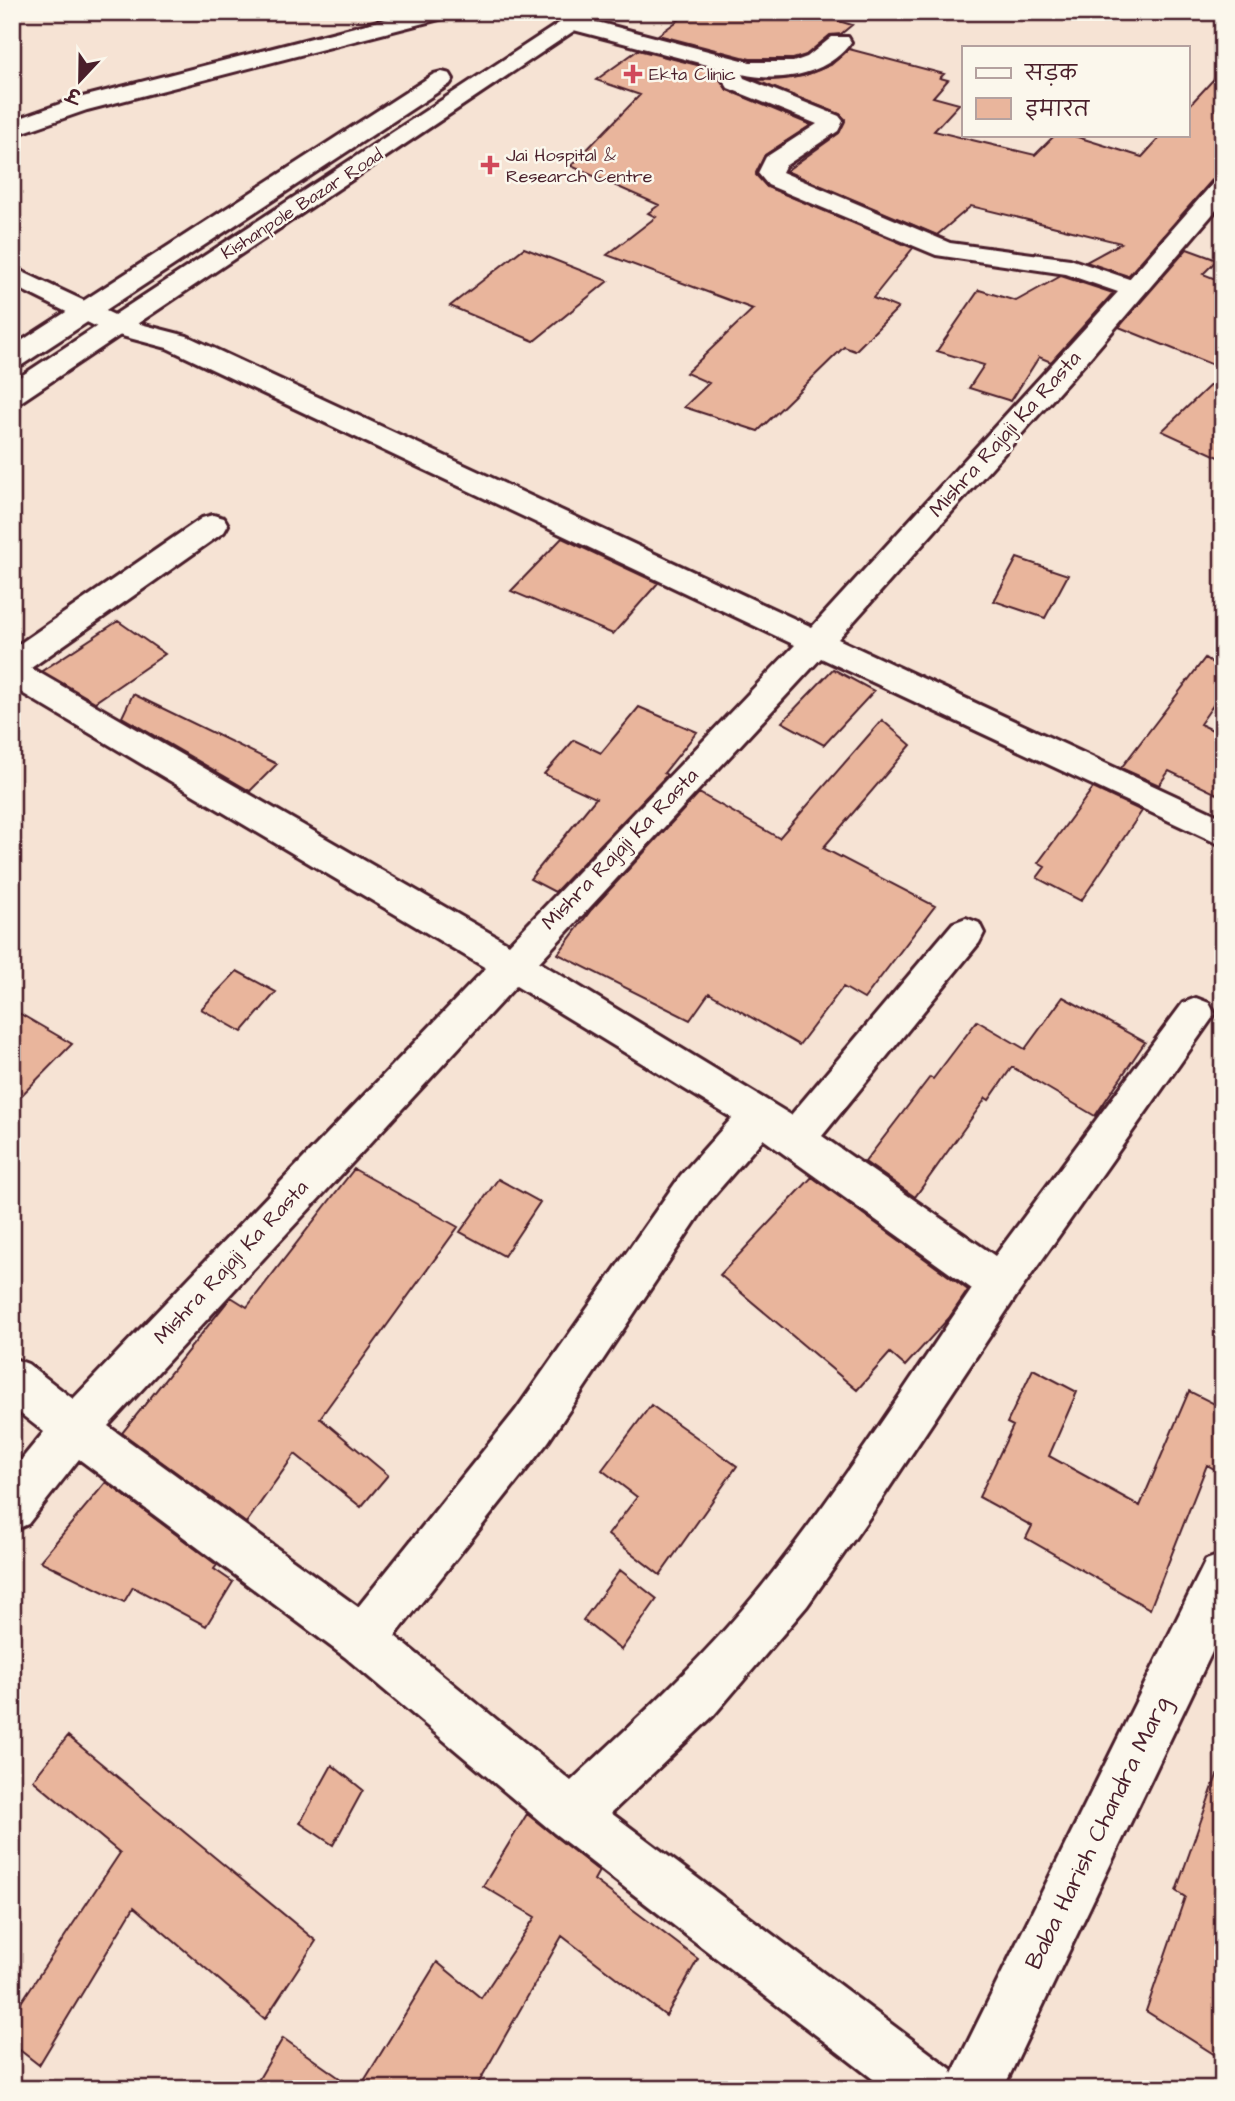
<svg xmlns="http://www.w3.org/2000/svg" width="1235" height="2101" font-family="'Architects Daughter','Playpen Sans Deva',sans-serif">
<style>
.building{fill:#e9b59c;stroke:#4a1f2b;stroke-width:2}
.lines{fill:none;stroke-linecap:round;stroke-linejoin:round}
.minor-casing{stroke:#4a1f2b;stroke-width:6}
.tertiary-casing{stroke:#4a1f2b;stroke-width:6}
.minor{fill:#fbf7ec;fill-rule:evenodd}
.tertiary{fill:#fbf7ec;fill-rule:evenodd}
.poi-dot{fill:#d1495b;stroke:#fbf7ec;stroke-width:2.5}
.labels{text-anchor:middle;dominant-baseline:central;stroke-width:5;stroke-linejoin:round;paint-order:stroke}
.far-poi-label{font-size:18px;fill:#4a1f2b;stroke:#fbf7ec;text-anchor:start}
.far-street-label{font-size:18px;fill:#4a1f2b;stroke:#fbf7ec}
.street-label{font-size:21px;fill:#4a1f2b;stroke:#fbf7ec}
.near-street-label{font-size:24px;fill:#4a1f2b;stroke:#fbf7ec}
</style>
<rect width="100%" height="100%" fill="#f6e3d4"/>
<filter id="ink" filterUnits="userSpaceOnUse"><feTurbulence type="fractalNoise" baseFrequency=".0143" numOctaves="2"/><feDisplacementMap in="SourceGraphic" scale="14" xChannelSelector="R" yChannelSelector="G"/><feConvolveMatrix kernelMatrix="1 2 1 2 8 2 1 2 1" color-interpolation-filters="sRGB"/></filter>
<g filter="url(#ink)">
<path class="building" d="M690 12H809L852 25 841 34 830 35 806 55 793 59H750L658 35Z
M849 49 944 74 940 78 948 80 933 97 959 104 934 131 1035 155 1055 135H1071L1142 157 1162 135H1188V107L1223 69V176L1212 180 1128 276 1086 262 1121 243 971 206 937 235 786 171 839 133 845 119 840 114 752 79 772 80 803 76 831 65Z
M638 50 713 69 727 90 811 125 765 155 756 175 767 187 913 248 873 298 898 308 855 351 844 347 758 431 684 407 709 383 686 373 753 309 607 255 656 217 648 213 659 205 571 166 640 95 596 80Z
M524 248 608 281 534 341 450 306Z
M1187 249 1217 260 1203 274 1223 282V369L1119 327Z
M1061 276 1113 293 1051 362 1039 357 1011 401 969 388 984 365 937 351 979 290 1016 301Z
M1223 373V459L1162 431Z
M562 538 658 583 613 634 511 591Z
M1017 558 1068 575 1045 618 994 601Z
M118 621 165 654 95 702 42 671Z
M1205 658 1223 671V691L1200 724 1223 735V797L1169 771 1159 785 1121 768Z
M833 669 874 691 824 745 782 722Z
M133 694 277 764 250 791 122 717Z
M639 707 697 732 664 773 667 775 555 892 530 879 596 798 544 774 574 740 601 753Z
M882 720 911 745 823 848 935 906 864 999 843 987 799 1045 709 993 690 1020 558 954 591 910 699 793 779 838Z
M1093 788 1142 811 1081 901 1037 878 1045 867 1038 863Z
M237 971 276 992 242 1032 201 1009Z
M1063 997 1145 1042 1095 1116 1012 1067 989 1100 986 1098 915 1197 865 1162 930 1077 933 1079 977 1021 1025 1049Z
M12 1009 72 1044 12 1105Z
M354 1169 458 1227 320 1418 388 1475 361 1507 295 1454 246 1523 122 1433 231 1297 247 1307Z
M812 1177 968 1290 949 1318 905 1366 890 1353 857 1390 720 1275Z
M498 1179 540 1202 504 1256 460 1232Z
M1033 1369 1077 1392 1049 1456 1140 1506 1189 1391 1223 1408V1474L1207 1465 1150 1609 1026 1538 1032 1526 979 1497 1013 1426 1007 1423Z
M651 1405 737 1466 660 1575 608 1535 637 1497 602 1470Z
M106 1482 217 1565 214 1569 233 1582 206 1626 133 1587 124 1602 40 1561Z
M620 1570 657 1599 621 1650 583 1620Z
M68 1736 316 1941 265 2019 134 1907 39 2065 12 2044V2016L120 1853 33 1780Z
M332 1765 363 1790 333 1845 300 1823Z
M1217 1775 1223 1776V2060L1146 2011 1185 1897 1176 1891Z
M527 1814 599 1871 594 1880 698 1959 666 2016 562 1936 475 2089H359L437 1962 481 1998 535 1917 483 1886Z
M283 2038 355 2089H253Z"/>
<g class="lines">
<defs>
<path id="minor" d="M413 12H450L447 17 87 110 12 136V121L71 100Z
M574 16 750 62H793L807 57 832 37H848L851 42C828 75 779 83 742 74L744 78 839 116 843 121 838 131 785 166 782 172 950 243 1070 259 1129 279 1214 182 1223 180V202L1086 362 838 639 1223 818V846L821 658 539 962 791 1115 953 923 966 918 979 923 984 933 979 943 822 1136 995 1256 1183 1003 1196 998 1209 1003 1215 1014 1015 1298 871 1515 807 1606 713 1716 611 1813 951 2069 952 2074 1206 1560 1223 1554V1629L1003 2089H886L554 1833 345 1657 79 1459 28 1524 12 1531V1471L44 1432 12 1407V1358L28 1364 73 1399 486 968 12 687V649L202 518 213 515 224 518 228 525 224 532 31 668 509 944 795 645 167 348 107 332 12 285V267L125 320 187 336 812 627 1118 292 1066 274 936 255 768 185 758 173 766 157 817 124 728 88 715 67 566 28 563 23 566 18ZM516 986 732 1118 681 1175 516 1410 358 1607 108 1426ZM763 1139 972 1289C907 1383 845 1481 774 1571 713 1650 643 1714 571 1781L395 1636 548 1442 709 1201Z"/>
<path id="tertiary" d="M576 12H602L22 401 12 403V382Z
M442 72 450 74 453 79 450 84 22 365 12 367V347L434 74Z"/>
</defs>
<use href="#minor" class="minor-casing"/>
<use href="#tertiary" class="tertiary-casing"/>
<use href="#minor" class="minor"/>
<use href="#tertiary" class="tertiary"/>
</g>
</g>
<g class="poi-dot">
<path d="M629.5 63.5h7v7h7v7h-7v7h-7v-7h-7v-7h7z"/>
<path d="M486.5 154.5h7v7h7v7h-7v7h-7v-7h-7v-7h7z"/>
</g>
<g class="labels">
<g class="far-poi-label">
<text x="649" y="74">Ekta Clinic</text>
<text x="506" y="155">Jai Hospital &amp;<tspan x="506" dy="21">Research Centre</tspan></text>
</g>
<g class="far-street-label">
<text transform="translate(302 204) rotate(-33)">Kishanpole Bazar Road</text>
</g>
<g class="street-label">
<text transform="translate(1005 434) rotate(-48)">Mishra Rajaji Ka Rasta</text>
<text transform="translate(620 849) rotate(-46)">Mishra Rajaji Ka Rasta</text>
<text transform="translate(231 1262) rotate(-47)">Mishra Rajaji Ka Rasta</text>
</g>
<g class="near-street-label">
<text transform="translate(1098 1833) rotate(-64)">Baba Harish Chandra Marg</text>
</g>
</g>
<rect width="1235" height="2101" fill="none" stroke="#fbf7ec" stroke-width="42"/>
<rect x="21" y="21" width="1193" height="2059" fill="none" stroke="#4a1f2b" stroke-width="2.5" filter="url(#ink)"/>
<rect x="962" y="46" width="228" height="91" fill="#fbf7ec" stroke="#b4a19f" stroke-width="2"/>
<rect x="976" y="68" width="35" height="10" fill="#fbf7ec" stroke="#b4a19f" stroke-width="2"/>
<text x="1025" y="80" font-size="21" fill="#4a1f2b">सड़क</text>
<rect x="976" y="98" width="35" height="21" fill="#e9b59c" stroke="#b4a19f" stroke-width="2"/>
<text x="1025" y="116" font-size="21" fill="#4a1f2b">इमारत</text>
<g transform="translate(80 80) rotate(202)" stroke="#fbf7ec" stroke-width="5" paint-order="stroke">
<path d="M0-5L12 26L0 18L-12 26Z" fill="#4a1f2b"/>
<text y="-10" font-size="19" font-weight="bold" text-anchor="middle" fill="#4a1f2b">उ</text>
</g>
</svg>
